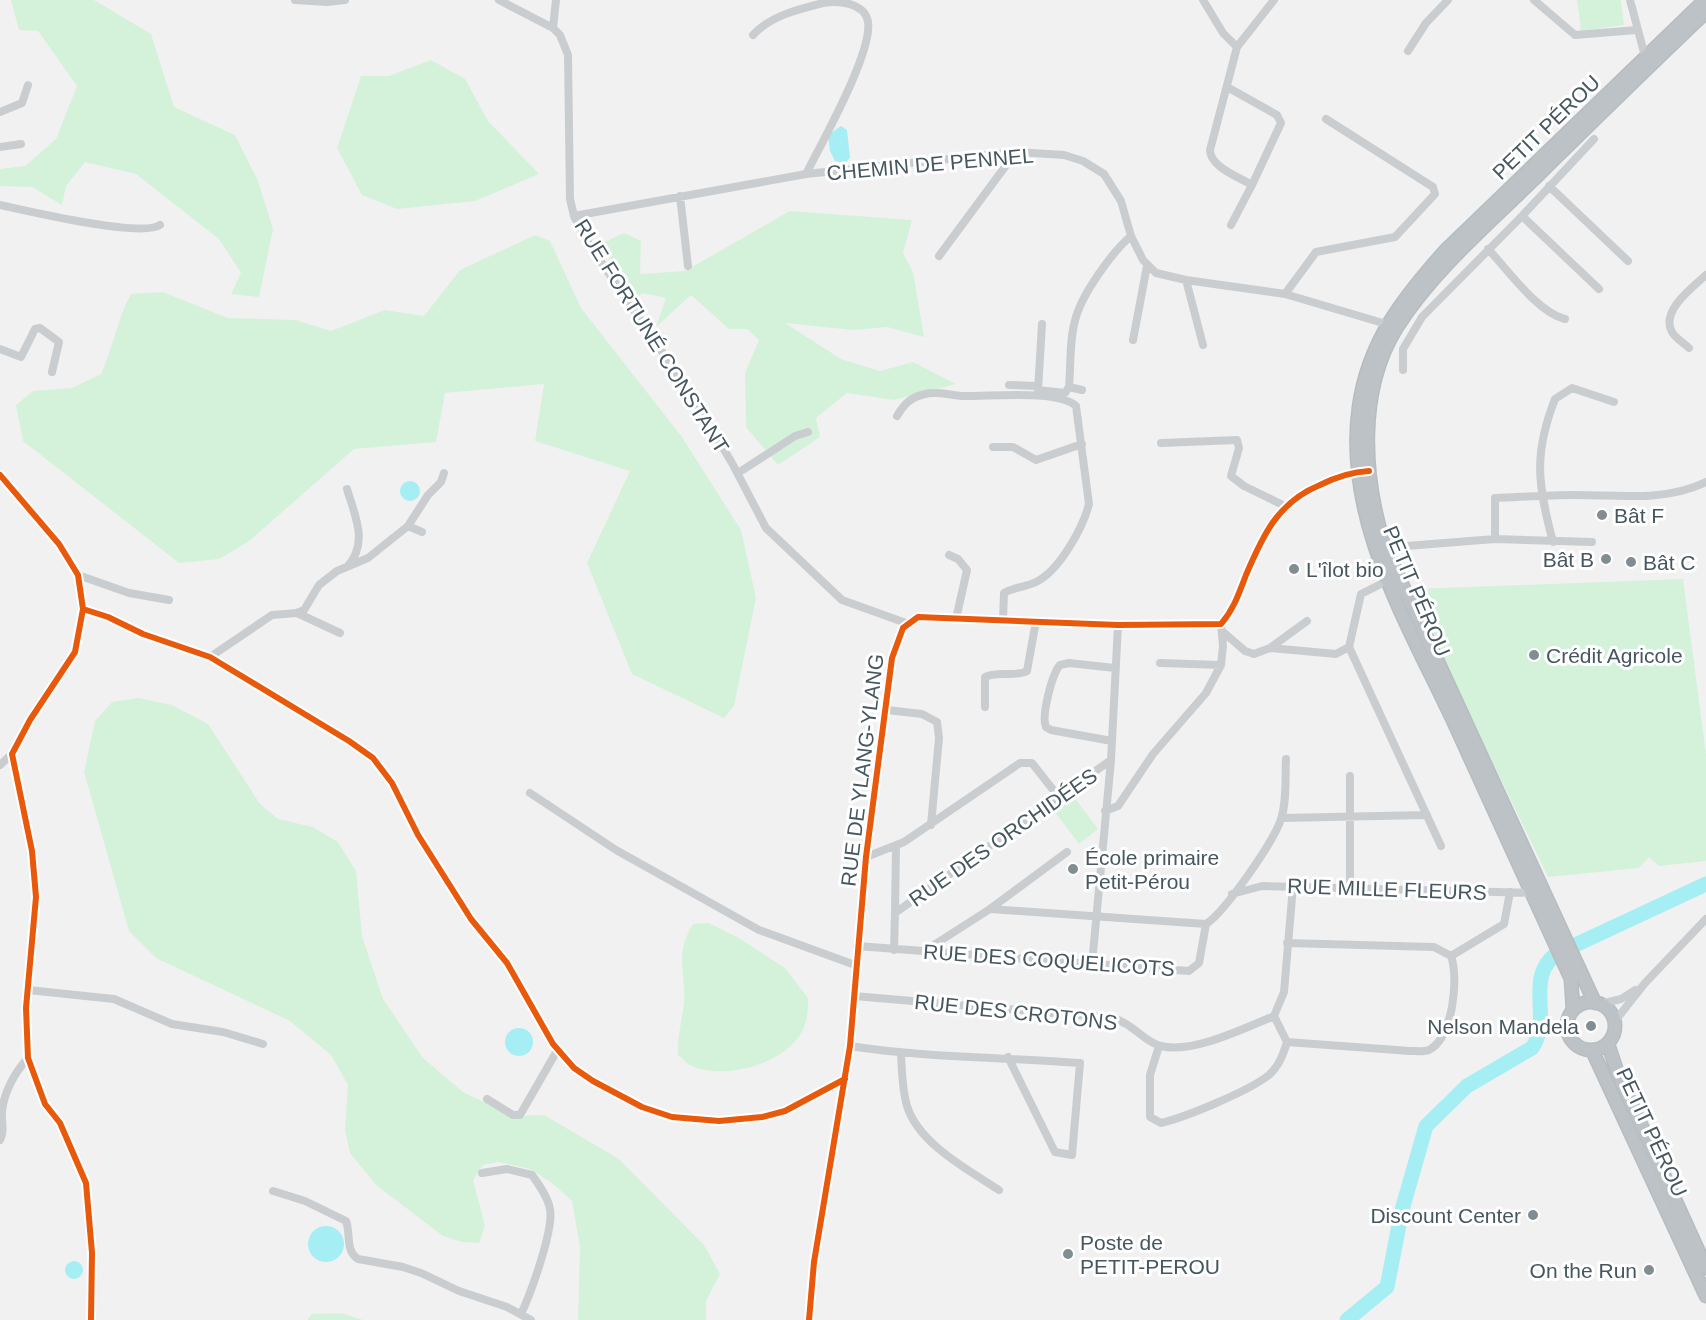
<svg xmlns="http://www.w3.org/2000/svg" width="1706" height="1320" font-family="Helvetica,sans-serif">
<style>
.green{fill:#d4f2da}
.water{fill:#a5eef3}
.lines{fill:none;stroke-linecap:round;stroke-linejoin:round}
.river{stroke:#a5eef3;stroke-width:15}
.highway-casing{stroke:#b6bdc1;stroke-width:15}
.minor{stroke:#cacdd0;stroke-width:8}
.highway{stroke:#bcc2c6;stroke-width:12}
.cycleway-casing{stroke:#fff;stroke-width:10}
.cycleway{stroke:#e8590c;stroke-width:6}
.poi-dot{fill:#828d92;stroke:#fff;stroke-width:2}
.labels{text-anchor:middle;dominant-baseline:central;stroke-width:6;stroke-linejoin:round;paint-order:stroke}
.street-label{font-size:21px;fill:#46575f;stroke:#fff}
.poi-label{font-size:21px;fill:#46575f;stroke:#fff;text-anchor:start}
</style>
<rect width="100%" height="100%" fill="#f2f1f1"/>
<path class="green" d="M11 0H94L151 34 174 107 235 135 258 181 273 229 259 297 231 294 241 273 219 239 136 174 85 162 66 186 62 205 32 187 0 186V169L25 166 56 139 77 86 38 31 19 30Z
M1577 0H1621L1624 25 1581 31Z
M431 60 465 79 488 121 539 174 475 201 397 209 362 195 337 148 361 76H389Z
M790 211 912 220 903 253 913 272 924 337 887 327 853 330 785 323 841 359 880 371 913 362 956 384 894 400 847 393 816 418 820 437 778 465 746 427 745 373 759 340 747 329H729L691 295 656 327 666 298 642 293 635 300 600 244 624 233 641 241 640 274 685 271Z
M535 235 550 241 581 308 682 437 741 530 756 598 734 706 724 718 632 674 587 563 630 471 535 441 544 384 445 393 436 442 354 449 248 542 219 559 179 563 23 441 16 405 33 391 72 388 101 374C113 348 117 319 131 294L163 292 228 318 296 320 331 331 385 310 424 316 460 270Z
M1683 579 1706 754V861L1659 866 1649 857 1639 868 1548 877 1422 616 1415 589Z
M139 698 172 705 208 724 260 804 278 819 313 827 338 842 356 871 362 936 383 999 423 1058 463 1092 513 1116 544 1115 619 1159 704 1245 720 1274 706 1301V1320H578L580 1247 572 1201 552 1183 530 1169 498 1162 483 1165 473 1180 485 1226 479 1243 462 1242 443 1236 376 1185 350 1153 345 1130 348 1085 331 1055 290 1021 156 958 129 931 84 772 95 721 112 702Z
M1071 793 1098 829 1079 844 1052 808Z
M709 923 739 938 785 968 808 998C808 1005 808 1014 806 1021 797 1061 727 1082 692 1066 687 1064 682 1058 678 1055 677 1036 682 1021 684 1003 686 970 674 955 693 924Z
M341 1313 363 1320H307L312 1314Z"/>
<path class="water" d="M841 126 847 130 850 158 845 163 835 161 830 151 828 135Z
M400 491a10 10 0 1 1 20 0a10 10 0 1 1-20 0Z
M505 1042a14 14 0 1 1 28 0a14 14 0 1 1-28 0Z
M308 1244a18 18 0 1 1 36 0a18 18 0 1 1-36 0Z
M65 1270a9 9 0 1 1 18 0a9 9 0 1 1-18 0Z"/>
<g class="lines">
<path class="river" d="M1347 1320 1387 1287 1402 1210 1426 1126 1467 1086 1532 1048C1553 1018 1524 979 1556 954L1706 884"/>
<defs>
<path id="highway" d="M1567 1026a24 24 0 1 1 48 0a24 24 0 1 1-48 0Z
M1595 1003 1385 547C1363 478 1357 391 1397 327 1433 271 1486 226 1533 180 1590 124 1648 67 1706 12
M1573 1010 1571 979C1532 895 1494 811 1456 727 1410 627 1343 522 1359 407 1368 342 1403 298 1445 251L1705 0
M1608 1044 1618 1074 1706 1268
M1592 1050 1706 1296"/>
</defs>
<use href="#highway" class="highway-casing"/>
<path class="minor" d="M295 0 327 2 345 0
M499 0 553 28 560 35 568 55 570 199 574 216 589 244 692 396 732 463 766 528 842 600 906 623
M1203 0 1223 33 1237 47
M1534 0 1575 35 1637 30
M1630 0 1646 60
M553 28 556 0
M753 35C770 16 799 9 823 3 839 0 865 3 868 22 873 52 821 144 806 174
M1408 51 1426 23 1448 0
M1227 87 1277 115 1281 123 1252 185C1239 177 1210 167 1210 150L1237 47 1274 0
M0 112 22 103 28 85
M0 147 21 144
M1549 186 1628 261
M680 196 688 266
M0 205C28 211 141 238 160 225
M574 216 806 174 1016 152 1064 155 1083 161 1104 174 1121 201 1131 236 1143 260 1156 273 1186 280 1285 294 1393 326
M1522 216 1599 289
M1231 225 1252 185
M1488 249C1509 271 1537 312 1565 319
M939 256 1016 152
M1186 280 1203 345
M1285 294 1316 252 1395 237 1435 194 1433 187 1326 119
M1042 324 1038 390 1065 393 1069 387C1071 365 1069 339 1076 317 1083 293 1112 252 1131 236
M1133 340 1147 266
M1689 348C1684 343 1675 338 1672 332 1660 311 1693 287 1706 275
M0 349 21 357 35 329 40 328 59 342 52 372
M1403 370V349L1422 317 1522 216 1594 139
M1009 385 1038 386
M1069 387 1082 390
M897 416C904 404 911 397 925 394 937 391 949 395 962 396 988 397 1057 389 1076 406L1089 504C1083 528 1059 571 1036 582 1026 587 1014 587 1004 593L1003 621
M1161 443 1237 440 1239 448 1231 476 1244 486 1285 506
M993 447H1013L1036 460 1082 444
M738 473 795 436 808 432
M0 475 59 544 78 575 83 609 75 652 30 720 12 754 32 851 36 897 26 1008 28 1058 45 1104 60 1123 86 1183 92 1253 91 1320
M408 526 422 532
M1495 539V498C1521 497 1548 495 1574 495 1619 495 1664 502 1706 482
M1553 542C1538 485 1533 455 1555 399L1572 388 1614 402
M1381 548 1495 539 1592 542
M949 555 958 559 967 570 956 619
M347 567C369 543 355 516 347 489
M78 575 129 593 169 600
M1379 585 1361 594 1349 647 1441 846
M83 609 108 617 143 634 210 657 349 741 373 758 392 783 418 835 471 919 507 963 553 1044 574 1068 593 1081 642 1107 672 1117 719 1121 762 1117 785 1111 845 1079
M297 613 340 633
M1222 631 1245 651 1254 654 1270 648 1307 621
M1270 648 1336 654 1349 647
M210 657 272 615 297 613 304 610 319 585 337 571 368 558 408 526 428 495 441 482 444 473
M1160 663 1221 665
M985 707V677C998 670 1014 678 1027 671L1036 621
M887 710 922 714 937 722 939 738 931 825
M1112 741 1051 730 1046 727C1041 716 1052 674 1060 665L1069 663 1115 668
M0 765 12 754
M1350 776V887
M530 793 616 850 759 930 855 965
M1105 811 1118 806 1153 754 1206 693 1221 665 1223 646 1221 624
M1282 818 1427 815
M866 857 904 842 1020 763H1032L1058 796
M1232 894 1262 886 1533 893
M990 909 1206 924
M895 913 896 846
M1206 924C1225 912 1274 841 1281 819 1287 801 1285 777 1286 759
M1287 943 1434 947 1451 956 1504 924 1510 892
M857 946 1189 971 1199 963 1206 924
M894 950 895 913 1111 760
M926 950 990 909 1067 852
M1092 964 1111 760 1118 625
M28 990 114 999 172 1024 223 1032 263 1044
M854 996 1112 1018C1133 1023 1144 1042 1161 1046 1192 1054 1245 1028 1274 1016
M1601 1004 1621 999 1635 990
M1274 1016 1284 992 1293 886
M1615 1021 1645 983 1706 919
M1287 1042 1410 1051C1416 1051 1424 1052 1429 1050 1453 1038 1459 978 1451 956
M850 1046C926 1058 1004 1057 1080 1063L1072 1155 1055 1152 1008 1057
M1159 1046 1150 1075V1117L1161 1123C1186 1117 1249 1091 1269 1075 1279 1066 1283 1055 1287 1042L1274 1016
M901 1054C902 1071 902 1089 907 1106 919 1144 967 1169 999 1190
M487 1099 513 1115H520L558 1049
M0 1140C5 1131 1 1121 2 1111 4 1092 15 1072 28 1058
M482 1173 507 1169 532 1175C539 1185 548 1197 550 1209 554 1229 531 1293 521 1314
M273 1191 305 1201 346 1221C351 1234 345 1251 358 1259L403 1267 421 1273 459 1291 507 1307 531 1320
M809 1320 814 1262 850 1046 866 857 892 658 903 628 918 617 1118 625 1221 624C1233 611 1238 596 1244 579 1260 539 1276 503 1319 485 1333 479 1346 473 1362 471"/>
<use href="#highway" class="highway"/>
<defs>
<path id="cycleway" d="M0 475 59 544 78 575 83 609 75 652 30 720 12 754 32 851 36 897 26 1008 28 1058 45 1104 60 1123 86 1183 92 1253 91 1320
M83 609 108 617 143 634 210 657 349 741 373 758 392 783 418 835 471 919 507 963 553 1044 574 1068 593 1081 642 1107 672 1117 719 1121 762 1117 785 1111 845 1079
M809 1320 814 1262 850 1046 866 857 892 658 903 628 918 617 1118 625 1221 624C1234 609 1239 593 1246 575 1263 535 1278 502 1320 485 1336 477 1351 472 1369 471"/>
</defs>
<use href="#cycleway" class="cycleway-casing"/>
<use href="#cycleway" class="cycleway"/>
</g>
<g class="poi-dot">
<circle cx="1602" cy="515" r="6"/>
<circle cx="1606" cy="559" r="6"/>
<circle cx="1631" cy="562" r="6"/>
<circle cx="1294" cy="569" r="6"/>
<circle cx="1534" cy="655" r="6"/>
<circle cx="1073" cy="869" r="6"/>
<circle cx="1591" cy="1026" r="6"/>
<circle cx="1533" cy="1215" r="6"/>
<circle cx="1068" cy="1254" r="6"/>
<circle cx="1649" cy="1270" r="6"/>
</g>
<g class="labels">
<g class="street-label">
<text transform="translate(1546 127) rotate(-44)">PETIT PÉROU</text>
<text transform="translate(930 164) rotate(-5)">CHEMIN DE PENNEL</text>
<text transform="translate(652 336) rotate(58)">RUE FORTUNÉ CONSTANT</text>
<text transform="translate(1417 591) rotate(67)">PETIT PÉROU</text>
<text transform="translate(862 770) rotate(-83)">RUE DE YLANG-YLANG</text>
<text transform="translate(1003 837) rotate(-35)">RUE DES ORCHIDÉES</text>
<text transform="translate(1387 889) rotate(2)">RUE MILLE FLEURS</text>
<text transform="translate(1049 960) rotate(4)">RUE DES COQUELICOTS</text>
<text transform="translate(1016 1012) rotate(6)">RUE DES CROTONS</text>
<text transform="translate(1652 1132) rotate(65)">PETIT PÉROU</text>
</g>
<g class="poi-label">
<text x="1614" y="515">Bât F</text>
<text x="1594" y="559" text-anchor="end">Bât B</text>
<text x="1643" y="562">Bât C</text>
<text x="1306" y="569">L'îlot bio</text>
<text x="1546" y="655">Crédit Agricole</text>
<text x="1085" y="857">École primaire<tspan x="1085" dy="24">Petit-Pérou</tspan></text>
<text x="1579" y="1026" text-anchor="end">Nelson Mandela</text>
<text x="1521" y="1215" text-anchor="end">Discount Center</text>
<text x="1080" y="1242">Poste de<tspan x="1080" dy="24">PETIT-PEROU</tspan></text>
<text x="1637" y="1270" text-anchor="end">On the Run</text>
</g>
</g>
</svg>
